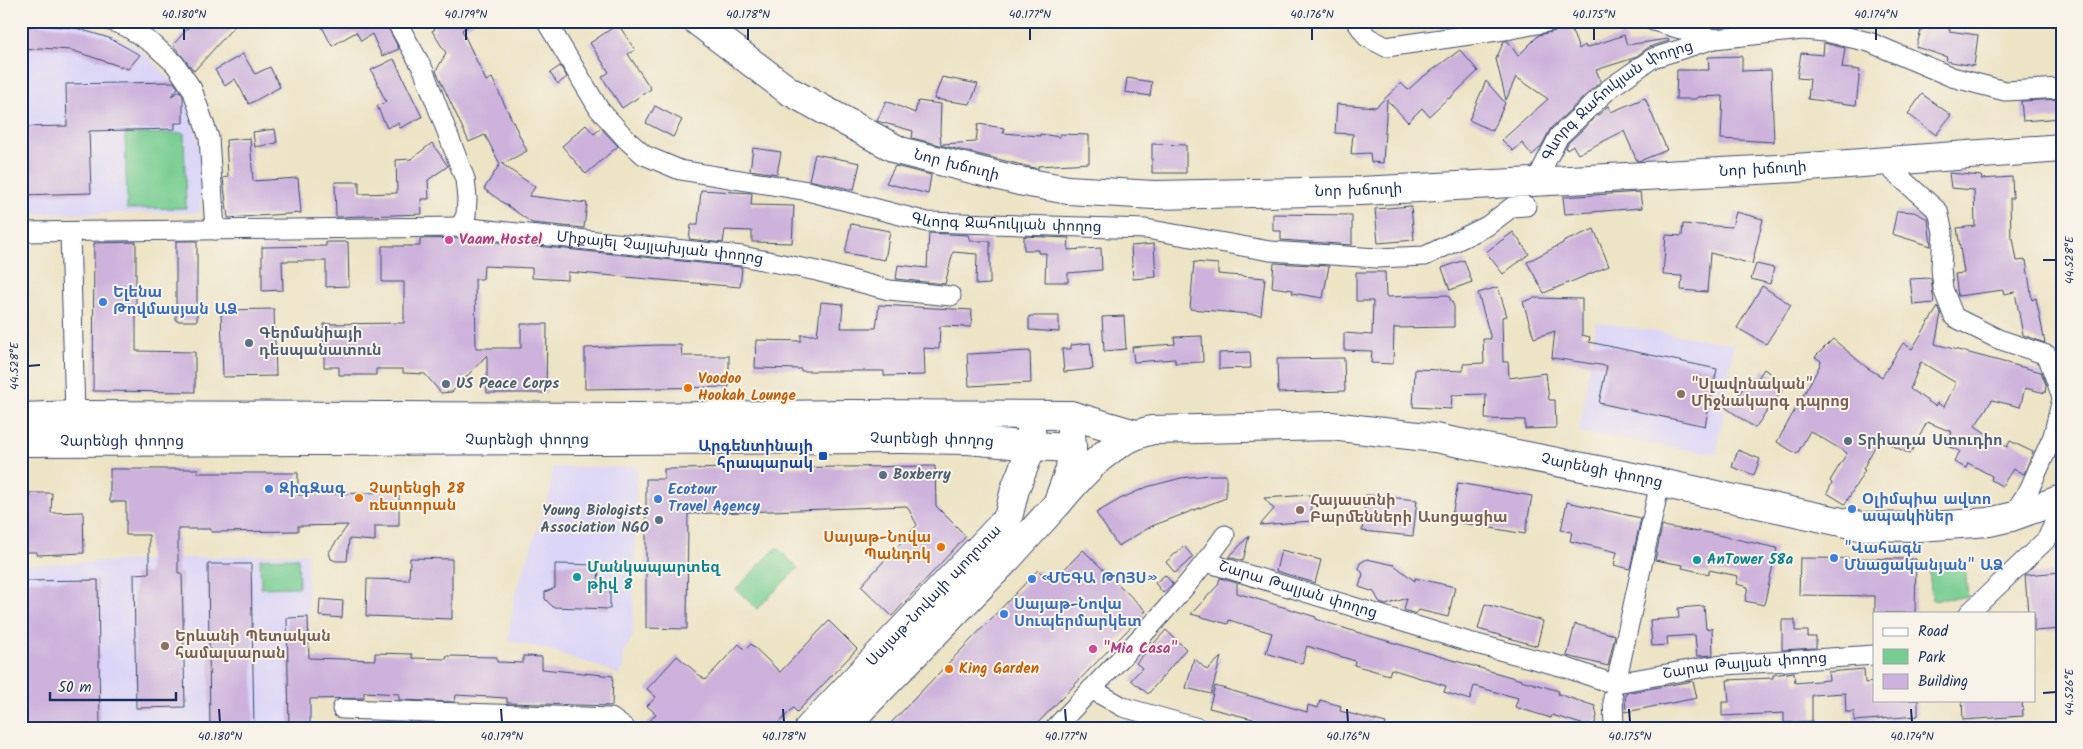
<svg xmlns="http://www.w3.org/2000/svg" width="2083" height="749" font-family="Kalam,'Noto Sans Armenian',sans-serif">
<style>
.built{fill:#dbd6f7}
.green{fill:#77cd91;stroke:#497e78}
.building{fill:#cdb3dc;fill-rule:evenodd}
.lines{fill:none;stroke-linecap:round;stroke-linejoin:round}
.street-casing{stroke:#3a4a6d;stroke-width:21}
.secondary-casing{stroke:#3a4a6d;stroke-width:30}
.primary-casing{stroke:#3a4a6d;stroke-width:30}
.street{stroke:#fff;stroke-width:19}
.secondary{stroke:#fff;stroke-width:28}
.primary{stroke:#fff;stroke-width:28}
.ticks{fill:none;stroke:#1b2f5e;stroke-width:2}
.hotel-dot{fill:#d1479c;stroke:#f7f3e8;stroke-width:2}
.shop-dot{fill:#3f7fe0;stroke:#f7f3e8;stroke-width:2}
.service-dot{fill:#5c6f8a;stroke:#f7f3e8;stroke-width:2}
.food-dot{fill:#e8710a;stroke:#f7f3e8;stroke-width:2}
.education-dot{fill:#8d6e63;stroke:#f7f3e8;stroke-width:2}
.transit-dot{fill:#1a4fb4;stroke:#f7f3e8;stroke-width:2}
.culture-dot{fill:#0f9aa8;stroke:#f7f3e8;stroke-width:2}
.labels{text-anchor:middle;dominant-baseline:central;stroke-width:4;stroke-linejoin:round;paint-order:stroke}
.street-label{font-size:15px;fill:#1b2f5e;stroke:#f7f3e8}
.hotel-label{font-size:15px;font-weight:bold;fill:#b23c85;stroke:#f7f3e8;text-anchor:start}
.shop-label{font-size:15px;font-weight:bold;fill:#366cbe;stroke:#f7f3e8;text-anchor:start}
.service-label{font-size:15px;font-weight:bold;fill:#4e5e75;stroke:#f7f3e8;text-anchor:start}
.food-label{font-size:15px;font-weight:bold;fill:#c56008;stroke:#f7f3e8;text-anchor:start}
.education-label{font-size:15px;font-weight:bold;fill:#785e54;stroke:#f7f3e8;text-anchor:start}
.transit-label{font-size:15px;font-weight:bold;fill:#164399;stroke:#f7f3e8;text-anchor:end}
.culture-label{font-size:15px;font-weight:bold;fill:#0d838f;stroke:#f7f3e8;text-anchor:start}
.neatline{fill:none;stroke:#1b2f5e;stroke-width:2}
.ticks-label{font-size:12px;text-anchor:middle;fill:#1b2f5e}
</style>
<rect width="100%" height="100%" fill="#f7f3e8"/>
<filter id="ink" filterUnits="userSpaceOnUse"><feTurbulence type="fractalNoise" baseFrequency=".02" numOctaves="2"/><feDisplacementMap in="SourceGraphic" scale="10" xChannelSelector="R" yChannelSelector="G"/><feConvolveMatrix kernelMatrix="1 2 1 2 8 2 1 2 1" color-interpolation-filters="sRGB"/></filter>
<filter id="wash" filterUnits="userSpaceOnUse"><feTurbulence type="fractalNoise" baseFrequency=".0096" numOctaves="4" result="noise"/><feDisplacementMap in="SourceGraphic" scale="20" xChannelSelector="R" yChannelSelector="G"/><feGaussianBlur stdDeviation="1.12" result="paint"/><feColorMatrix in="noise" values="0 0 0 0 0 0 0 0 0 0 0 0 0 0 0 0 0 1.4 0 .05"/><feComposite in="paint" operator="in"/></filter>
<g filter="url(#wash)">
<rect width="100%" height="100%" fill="#ede3c5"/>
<path class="built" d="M40 21 76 23 114 35 143 52 184 93 202 153 200 213 21 214V24Z
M1596 322 1734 344 1717 454 1579 433Z
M553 467H637L633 635 624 653 623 667 619 676 607 669 545 649 508 641 514 597 550 492Z
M307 553 312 728H21V565Z"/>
<path class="green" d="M184 133 186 208 127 209 125 134Z
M777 547 798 568 757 609 736 589Z
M298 558 299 587 261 588 260 559Z
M1965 567 1968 597 1932 600 1929 570Z"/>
<g id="blocks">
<path class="building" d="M194 21H239L194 71 173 45Z
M319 21H385L399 49 382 56 372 34 361 41 356 32 332 46Z
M430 21H476L462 30 486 81 492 78 527 151 502 164 535 187 529 196 587 203 584 228 532 223 484 189 500 164 485 135 469 142 436 71 446 53 432 31 435 29Z
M1564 21H1568L1579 49 1585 45 1586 48 1624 35 1627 45 1668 39 1669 41 1649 47 1634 58 1596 70 1601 81 1551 128 1541 147 1532 155 1522 143 1513 151 1502 140 1548 99 1516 77 1506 100 1496 59 1504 41H1508L1518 56 1539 35 1560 30Z
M1924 21H1938L1951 25 1949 31 1978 35 1974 66 1946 61 1947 57 1916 47Z
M618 24 635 50 628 54 651 89 622 108 602 77 609 72 590 43Z
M39 25 76 28 109 38 140 55 128 69 71 50 40 48 21 51V28Z
M1824 43 1845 48 1842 68 1860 70 1856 105 1808 99 1810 79 1797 78 1801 53 1823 55Z
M1460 50 1478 71 1449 99 1448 98 1429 116 1422 108 1408 122 1387 100 1383 163 1371 162 1370 153 1351 154 1353 134 1335 133 1337 104 1376 107 1401 83 1408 90 1420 79Z
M243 54 255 74 270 67 280 87 249 104 235 79 225 86 215 70Z
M1742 56V71L1771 70 1774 142 1721 139 1723 96 1697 97V99H1676L1677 70H1709L1708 57Z
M394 59 422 117 400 128 398 123 387 128 377 106 386 102 371 70Z
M560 66 567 77 558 84 550 73Z
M942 77 978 84 970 104 934 99Z
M1127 78 1152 82 1150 96 1125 92Z
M1486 81 1505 103 1493 131 1469 120Z
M174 82 178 88 171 96 180 91 183 97V123H175V129L89 131 91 193 21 195V127L67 126 66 84Z
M1922 94 1951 115 1936 135 1908 114Z
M1645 98 1667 150 1642 160 1637 161 1624 131 1578 154 1573 146 1567 150 1566 147 1568 143 1608 106 1611 112Z
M2059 99 2061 118 2023 121 2021 101Z
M886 101 915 113 918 101 941 104 940 132 941 144 976 142 978 124 1004 128 1003 133 1040 136V134L1060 137V134L1089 135V163L1038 166V169L912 138 913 131 877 121Z
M655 106 682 120 673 137 646 123Z
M586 125 594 134 601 128 618 146 586 174 562 146Z
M275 129 277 143 255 147 253 132Z
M250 138 253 181 298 178 301 213 228 218 223 178 228 177 226 140Z
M432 143 448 166 428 180 429 199H421L422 214 336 217 335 182H359V194L397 193 396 160 411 159Z
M1152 144 1186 145V173H1152Z
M753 148 781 152 777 174 750 170Z
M815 154 860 163 854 190 809 180Z
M895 166 931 175 928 194 886 183Z
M1949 173 1982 176 1981 179 2012 177 2013 198H2010L2011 238H2013L2017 261 2026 260 2032 300 2036 298 2045 343 2023 335 2015 292 2004 294 2003 290 1958 296 1955 274 1964 273 1957 228 1975 226 1974 190 1951 188Z
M701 190 752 193 751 205 794 206 792 243 752 242V231L725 230 723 243 689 239 691 225H698Z
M1640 192 1642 208 1565 214 1563 197Z
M1411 206 1414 240 1378 243 1375 209Z
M1897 211 1914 212 1928 219 1931 246 1892 234Z
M1736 212 1763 219 1752 264 1710 253 1707 292 1681 290 1682 276 1663 275 1666 235 1682 236 1683 224 1732 227Z
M1273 214 1352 215V245L1281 240V231H1273Z
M851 224 890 231 885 260 845 253Z
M1594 229 1609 266 1544 293 1527 262 1563 243V242Z
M1513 232 1529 254 1503 274 1486 252Z
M929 233 968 235 970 241H990V284L976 285 977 254 953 252 945 284 896 279 898 265 927 268Z
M1024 236 1069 238 1068 250 1101 248 1102 270 1068 273V282H1045L1046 253H1038V250H1024Z
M459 238 740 267 742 268 740 287 568 272V280L532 278V268L484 266 483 279H475L476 348H521V324H547L546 393H487V355L452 392 441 393 425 374 403 373V369H376V375H339V367H324V324L404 323V282H382V246H420V239Z
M176 241H197V321H176Z
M136 242V351L195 352V392L93 391 94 243Z
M326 242H348L349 286 326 287V261H282L283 290 262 291V247L326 246Z
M1154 244 1156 277 1133 279 1131 246Z
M1464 260 1472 282 1450 290 1442 268Z
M1194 262 1218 264V274L1265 278 1261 315 1190 309Z
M1274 263 1329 266 1323 298 1292 293 1293 290 1272 287Z
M1756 264 1774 268 1770 284 1751 279Z
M1356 272H1385L1386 297 1448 295 1454 306V327L1394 328 1393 364 1371 363 1372 351 1344 350V333L1372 335 1373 301H1356Z
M1931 278 1934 303 1913 305 1910 279Z
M1762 286 1791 305 1766 344 1737 328Z
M1498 287 1507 316 1502 317 1503 362H1508L1509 378 1546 373 1549 400H1555L1556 428 1525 429V420L1485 419 1486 394 1452 395 1451 409 1413 407 1415 369 1463 371V364L1484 363 1483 339H1491L1478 293Z
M1534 298 1582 299V335L1590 337 1589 342 1717 369 1705 426 1599 403 1607 366 1552 358 1555 331 1534 338 1523 302Z
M821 302 843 304 841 328H876L879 305 972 310 971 327 940 326 939 349 924 348 925 375 884 376V371H801V369L755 368 756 340 801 341V335H817Z
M1938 307 1941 314 1935 344 2041 372 2046 385 2045 393 2025 388 2020 407 1992 400 1975 426 2007 447 2010 441 2033 452 2024 474 2013 469 2002 486 1991 480 1992 476 1968 463 1966 468 1954 462 1960 451 1947 446 1952 432 1927 422 1910 454 1879 439 1863 469 1865 470 1845 504 1827 493 1832 483 1830 481 1847 453 1810 431 1797 454 1777 442 1819 367 1821 361 1815 357 1833 339 1866 367 1882 377 1903 343 1912 349ZM1921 362 1956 383 1944 407 1937 403 1935 406 1910 389Z
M274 309 276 376 223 377 221 310Z
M1029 316H1059V332L1029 330Z
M1124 316 1126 349 1104 351 1102 317Z
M1202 336 1203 362 1175 363V359L1134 362 1132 347 1175 344 1174 337Z
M1090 343 1093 369 1064 372 1062 349H1071V345Z
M657 345H681L682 356H729V387L585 389V348Z
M1030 351 1031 383 969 386 967 354Z
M1250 352 1251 368 1219 369V353Z
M1344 358 1345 391 1278 393 1277 359Z
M1764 369 1786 385 1755 428 1725 407 1734 395 1737 397 1751 377 1756 381Z
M1738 450 1760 459 1754 475 1732 467Z
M935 466 936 506 966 536 892 616 861 586 917 525 907 506 688 514 687 629 646 628V479H664V469Z
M110 469H198V473H298V495L399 492V526H375V541L349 539 347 561H336L331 559 329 552 348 525 298 526V531L211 532V529H178V573H182L185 707 136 708 134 574 149 573V535H126V502H110Z
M1209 475H1226V498L1152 526 1118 546 1096 513 1120 499 1147 487 1181 478Z
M1458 483 1532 496 1525 534 1451 521Z
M29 493H52L51 513 83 512 84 553 37 555V552H21V515H29Z
M1310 495 1312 521 1260 525 1274 509 1264 498Z
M1366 495 1417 500 1413 536 1362 531Z
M1567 502 1641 518 1630 569 1614 565 1617 552 1570 541 1572 532 1561 530Z
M1662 526 1698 532 1699 531 1777 548 1764 605 1745 601 1748 587 1736 584 1738 576 1709 570V574L1682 568 1683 565 1655 560Z
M1249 536 1243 561 1229 557Z
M1184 546 1193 557 1175 573 1166 562Z
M1083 550 1146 611 1033 728H978L972 722 967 728H886L1038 570 1051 583Z
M1281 550 1321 560 1315 583 1276 571Z
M410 558 452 559V619L366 616 367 579 409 580Z
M1800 558 1916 559 1915 613H1875V596L1799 595Z
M1367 559 1394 565 1415 581V578L1455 587 1448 617 1419 610 1416 614 1404 610 1407 598 1386 605 1380 603 1374 592 1359 587 1363 574 1359 568 1360 563Z
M208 564H251L254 728H210Z
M555 564 599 565 598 588H610V609L553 607 545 599V592L555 588Z
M2062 572V629L2034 631V613H2028L2025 575Z
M1165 575 1173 584 1163 593 1155 583Z
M1220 578 1237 583V593L1316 617V619L1353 631 1559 691 1558 694 1595 706 1597 716 1594 726H1588L1552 715 1551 718 1515 707 1518 698 1474 686 1470 700 1444 692 1446 686 1391 669 1389 675 1354 665 1355 661 1307 646 1302 664 1266 653 1272 633 1229 620 1228 624 1191 614 1218 585Z
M98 580 100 728H21V581Z
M320 599 343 601 342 618 319 616Z
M1485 604 1543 621 1537 646 1478 629Z
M1704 606 1706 629 1712 628 1713 655 1697 656 1695 635 1667 637 1668 645 1652 646 1650 620 1679 618 1678 608Z
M308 617 309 658 375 660V653L412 654V658L446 659 447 656 497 657V662L523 663V656L542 657V669L613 676 612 706 507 703V698L456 695 455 702 399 700V694L364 692V698L310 699V728H289L287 618Z
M1782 620H1795V631H1808V637H1816V648L1782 650Z
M829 621 857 649 797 712 793 708 774 728H643L656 714 647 706 656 697 647 689 677 656 705 680 739 644 745 650 751 644 780 672Z
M1575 624 1615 635 1608 666 1567 656Z
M1166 630 1186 649 1148 694 1131 680 1142 668 1136 663Z
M1221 657 1211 694 1186 688 1194 658 1207 670Z
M1864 669 1865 683 1874 682V700H1918V716L1854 721V712H1846L1845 693 1812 695V721L1784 723V713L1722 716V702H1729L1727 680 1773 678V675L1794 672 1795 683 1829 680 1828 672Z
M1693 681 1697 698 1626 712 1625 693Z
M1215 686 1307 712 1308 705 1318 708 1320 700 1341 706 1340 711 1386 723 1385 728H1271L1252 723 1253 719 1209 708Z
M1962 700H2022L2023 716 1963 720Z"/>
</g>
</g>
<g filter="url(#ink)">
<use href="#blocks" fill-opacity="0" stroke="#3a4a6d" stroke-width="1"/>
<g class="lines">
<defs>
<g id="street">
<path d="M111 21 127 27 154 45 175 64 192 89 209 138 215 230"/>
<path d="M396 21 423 69 465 179 467 199 466 215 460 227"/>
<path id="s1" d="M546 21 599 109 628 141 644 155 680 170 808 191 927 222 1146 229 1270 251 1377 258 1425 256 1487 226 1512 207 1526 206"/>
<path d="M1356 21 1367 37 1386 47 1511 29 1553 21"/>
<path d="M1653 21 1714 39 1803 30 1826 32 1869 42 1952 77 2005 91 2062 88"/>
<path d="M1889 161 1894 172 1938 211 1943 232 1941 268 1943 289 1954 317 1998 339 2047 355 2062 397"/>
<path id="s2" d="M1536 181 1559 136 1610 88 1653 58 1714 39"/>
<path id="s3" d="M21 232 460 227 742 256 817 271 889 290 951 296"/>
<path d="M70 232 75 415"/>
<path id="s4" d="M1660 483 1616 683 1711 666 1874 655"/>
<path d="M2011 517 2029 490 2053 436 2062 399"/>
<path id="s5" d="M1206 562 1469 642 1564 667 1605 681"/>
<path d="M1969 613 2047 539 2062 506"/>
<path d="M1091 689 1123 707 1198 728"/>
<path d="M1613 697 1614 728"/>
<path d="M342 709 611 718 625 728"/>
<path d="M1055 728C1113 665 1176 605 1225 535"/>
</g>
<g id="secondary">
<path id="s6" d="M697 21 789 91 900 151 1019 181 1068 190 1154 195 1361 191 1795 168 2062 148"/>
<path d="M1070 415 1135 434"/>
<path id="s7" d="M1058 503C1084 472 1112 439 1152 430L1331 426 1435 438 1633 477 1860 526 1919 527 1989 522 2011 517 2062 499"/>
</g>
<g id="primary">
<path d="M21 417 75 415 640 417 847 414 1070 415 1072 448 1070 469 1057 504 1008 558 843 728"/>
<path id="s8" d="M21 442 902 439 968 440 1032 446 1072 448"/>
<path id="s9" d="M809 728 1008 518 1015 489 1032 446 1031 430"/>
</g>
</defs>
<use href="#street" class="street-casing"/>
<use href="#secondary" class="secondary-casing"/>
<use href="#primary" class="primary-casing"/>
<use href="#street" class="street"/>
<use href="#secondary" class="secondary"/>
<use href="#primary" class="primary"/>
</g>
</g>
<path class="ticks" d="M184 28V40M466 28V40M748 28V40M1030 28V40M1312 28V40M1594 28V40M1876 28V40M2043 260H2056M28 366 40 365M2043 693 2056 692M219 709 220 722M501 709 502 722M783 709 784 722M1065 709 1066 722M1347 709 1348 722M1629 709 1630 722M1911 709 1912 722"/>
<g class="hotel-dot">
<circle cx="449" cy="240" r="5"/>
<circle cx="1093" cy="649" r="5"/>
</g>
<g class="shop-dot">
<circle cx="103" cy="302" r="5"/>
<circle cx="269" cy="489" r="5"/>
<circle cx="658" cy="499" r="5"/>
<circle cx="1852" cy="509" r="5"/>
<circle cx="1834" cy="558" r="5"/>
<circle cx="1032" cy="579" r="5"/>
<circle cx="1004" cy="614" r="5"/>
</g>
<g class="service-dot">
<circle cx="249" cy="343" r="5"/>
<circle cx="446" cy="384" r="5"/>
<circle cx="1848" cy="441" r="5"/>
<circle cx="883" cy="475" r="5"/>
<circle cx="659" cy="520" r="5"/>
</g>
<g class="food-dot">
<circle cx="688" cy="388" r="5"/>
<circle cx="359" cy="498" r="5"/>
<circle cx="941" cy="547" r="5"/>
<circle cx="949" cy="669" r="5"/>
</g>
<g class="education-dot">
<circle cx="1681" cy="394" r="5"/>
<circle cx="1300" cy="510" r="5"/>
<circle cx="165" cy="646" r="5"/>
</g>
<rect class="transit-dot" x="818" y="451" width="10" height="10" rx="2.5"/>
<g class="culture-dot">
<circle cx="1697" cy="560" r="5"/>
<circle cx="577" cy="577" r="5"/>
</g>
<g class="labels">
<g class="street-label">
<text stroke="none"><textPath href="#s2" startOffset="119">Գևորգ Ջահուկյան փողոց</textPath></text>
<text stroke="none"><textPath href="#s6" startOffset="300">Նոր խճուղի</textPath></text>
<text stroke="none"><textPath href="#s6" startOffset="1110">Նոր խճուղի</textPath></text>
<text stroke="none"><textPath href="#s6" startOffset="705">Նոր խճուղի</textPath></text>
<text stroke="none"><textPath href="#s1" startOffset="538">Գևորգ Ջահուկյան փողոց</textPath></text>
<text stroke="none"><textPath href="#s3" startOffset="640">Միքայել Չայլախյան փողոց</textPath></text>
<text stroke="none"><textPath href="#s8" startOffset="101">Չարենցի փողոց</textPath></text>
<text stroke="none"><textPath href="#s8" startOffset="506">Չարենցի փողոց</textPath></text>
<text stroke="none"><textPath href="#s8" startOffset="911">Չարենցի փողոց</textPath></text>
<text stroke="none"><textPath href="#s7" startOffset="575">Չարենցի փողոց</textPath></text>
<text stroke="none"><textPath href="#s5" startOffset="96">Շարա Թալյան փողոց</textPath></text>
<text stroke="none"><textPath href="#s9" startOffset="182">Սայաթ-Նովայի պողոտա</textPath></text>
<text stroke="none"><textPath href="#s4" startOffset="335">Շարա Թալյան փողոց</textPath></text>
</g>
<g class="hotel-label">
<text x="459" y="240">Vaam Hostel</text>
<text x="1103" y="649">"Mia Casa"</text>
</g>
<g class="shop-label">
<text x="113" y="293">Ելենա<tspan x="113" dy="17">Թովմասյան ԱՁ</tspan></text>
<text x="279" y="489">ԶիգԶագ</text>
<text x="668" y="490">Ecotour<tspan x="668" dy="17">Travel Agency</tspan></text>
<text x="1862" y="500">Օլիմպիա ավտո<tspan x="1862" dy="17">ապակիներ</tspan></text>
<text x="1844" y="549">"Վահագն<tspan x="1844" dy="17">Մնացականյան" ԱՁ</tspan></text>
<text x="1042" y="579">«ՄԵԳԱ ԹՈՅՍ»</text>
<text x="1014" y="605">Սայաթ-Նովա<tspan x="1014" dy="17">Սուպերմարկետ</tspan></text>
</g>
<g class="service-label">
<text x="259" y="334">Գերմանիայի<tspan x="259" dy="17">դեսպանատուն</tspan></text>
<text x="456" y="384">US Peace Corps</text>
<text x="1858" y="441">Տրիադա Ստուդիո</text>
<text x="893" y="475">Boxberry</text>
<text x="649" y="511" text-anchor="end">Young Biologists<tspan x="649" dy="17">Association NGO</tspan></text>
</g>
<g class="food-label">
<text x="698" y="379">Voodoo<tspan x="698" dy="17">Hookah Lounge</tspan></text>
<text x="369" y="489">Չարենցի 28<tspan x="369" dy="17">ռեստորան</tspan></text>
<text x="931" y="538" text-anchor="end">Սայաթ-Նովա<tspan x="931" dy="17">Պանդոկ</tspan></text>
<text x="959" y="669">King Garden</text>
</g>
<g class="education-label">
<text x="1691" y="385">"Սլավոնական"<tspan x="1691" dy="17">Միջնակարգ դպրոց</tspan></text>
<text x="1310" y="501">Հայաստնի<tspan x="1310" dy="17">Բարմենների Ասոցացիա</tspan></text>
<text x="175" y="637">Երևանի Պետական<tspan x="175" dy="17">համալսարան</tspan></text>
</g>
<g class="transit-label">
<text x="813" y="447">Արգենտինայի<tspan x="813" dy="17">հրապարակ</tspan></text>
</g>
<g class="culture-label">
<text x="1707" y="560">AnTower 58a</text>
<text x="587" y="568">Մանկապարտեզ<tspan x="587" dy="17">թիվ 8</tspan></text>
</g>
</g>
<rect width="2083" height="749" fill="none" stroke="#f7f3e8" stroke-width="55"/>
<rect x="1873" y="612" width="162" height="90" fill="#f7f3e8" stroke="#9fa5b1"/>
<rect x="1883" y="628" width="25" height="8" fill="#ffffff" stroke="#9fa5b1"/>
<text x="1918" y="636" font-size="15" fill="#1b2f5e">Road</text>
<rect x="1883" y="649" width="25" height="15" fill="#77cd91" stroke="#9fa5b1"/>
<text x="1918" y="662" font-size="15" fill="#1b2f5e">Park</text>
<rect x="1883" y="674" width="25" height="15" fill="#cdb3dc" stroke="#9fa5b1"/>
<text x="1918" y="686" font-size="15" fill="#1b2f5e">Building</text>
<path d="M50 692v8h126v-8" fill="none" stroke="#1b2f5e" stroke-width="2.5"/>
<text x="58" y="692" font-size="15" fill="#1b2f5e" stroke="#f7f3e8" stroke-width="4" paint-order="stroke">50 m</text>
<rect x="28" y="28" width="2028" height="694" class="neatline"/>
<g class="ticks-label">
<text x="184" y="18">40.180°N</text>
<text x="466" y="18">40.179°N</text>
<text x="748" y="18">40.178°N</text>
<text x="1030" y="18">40.177°N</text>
<text x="1312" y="18">40.176°N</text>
<text x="1594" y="18">40.175°N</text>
<text x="1876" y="18">40.174°N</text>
<text transform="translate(2069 260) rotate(-90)" y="4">44.528°E</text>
<text transform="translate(14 366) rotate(-90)" y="4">44.528°E</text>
<text transform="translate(2069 692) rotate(-90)" y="4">44.526°E</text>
<text x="220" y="740">40.180°N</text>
<text x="502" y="740">40.179°N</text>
<text x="784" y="740">40.178°N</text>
<text x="1066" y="740">40.177°N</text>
<text x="1348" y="740">40.176°N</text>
<text x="1630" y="740">40.175°N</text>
<text x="1912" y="740">40.174°N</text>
</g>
</svg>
